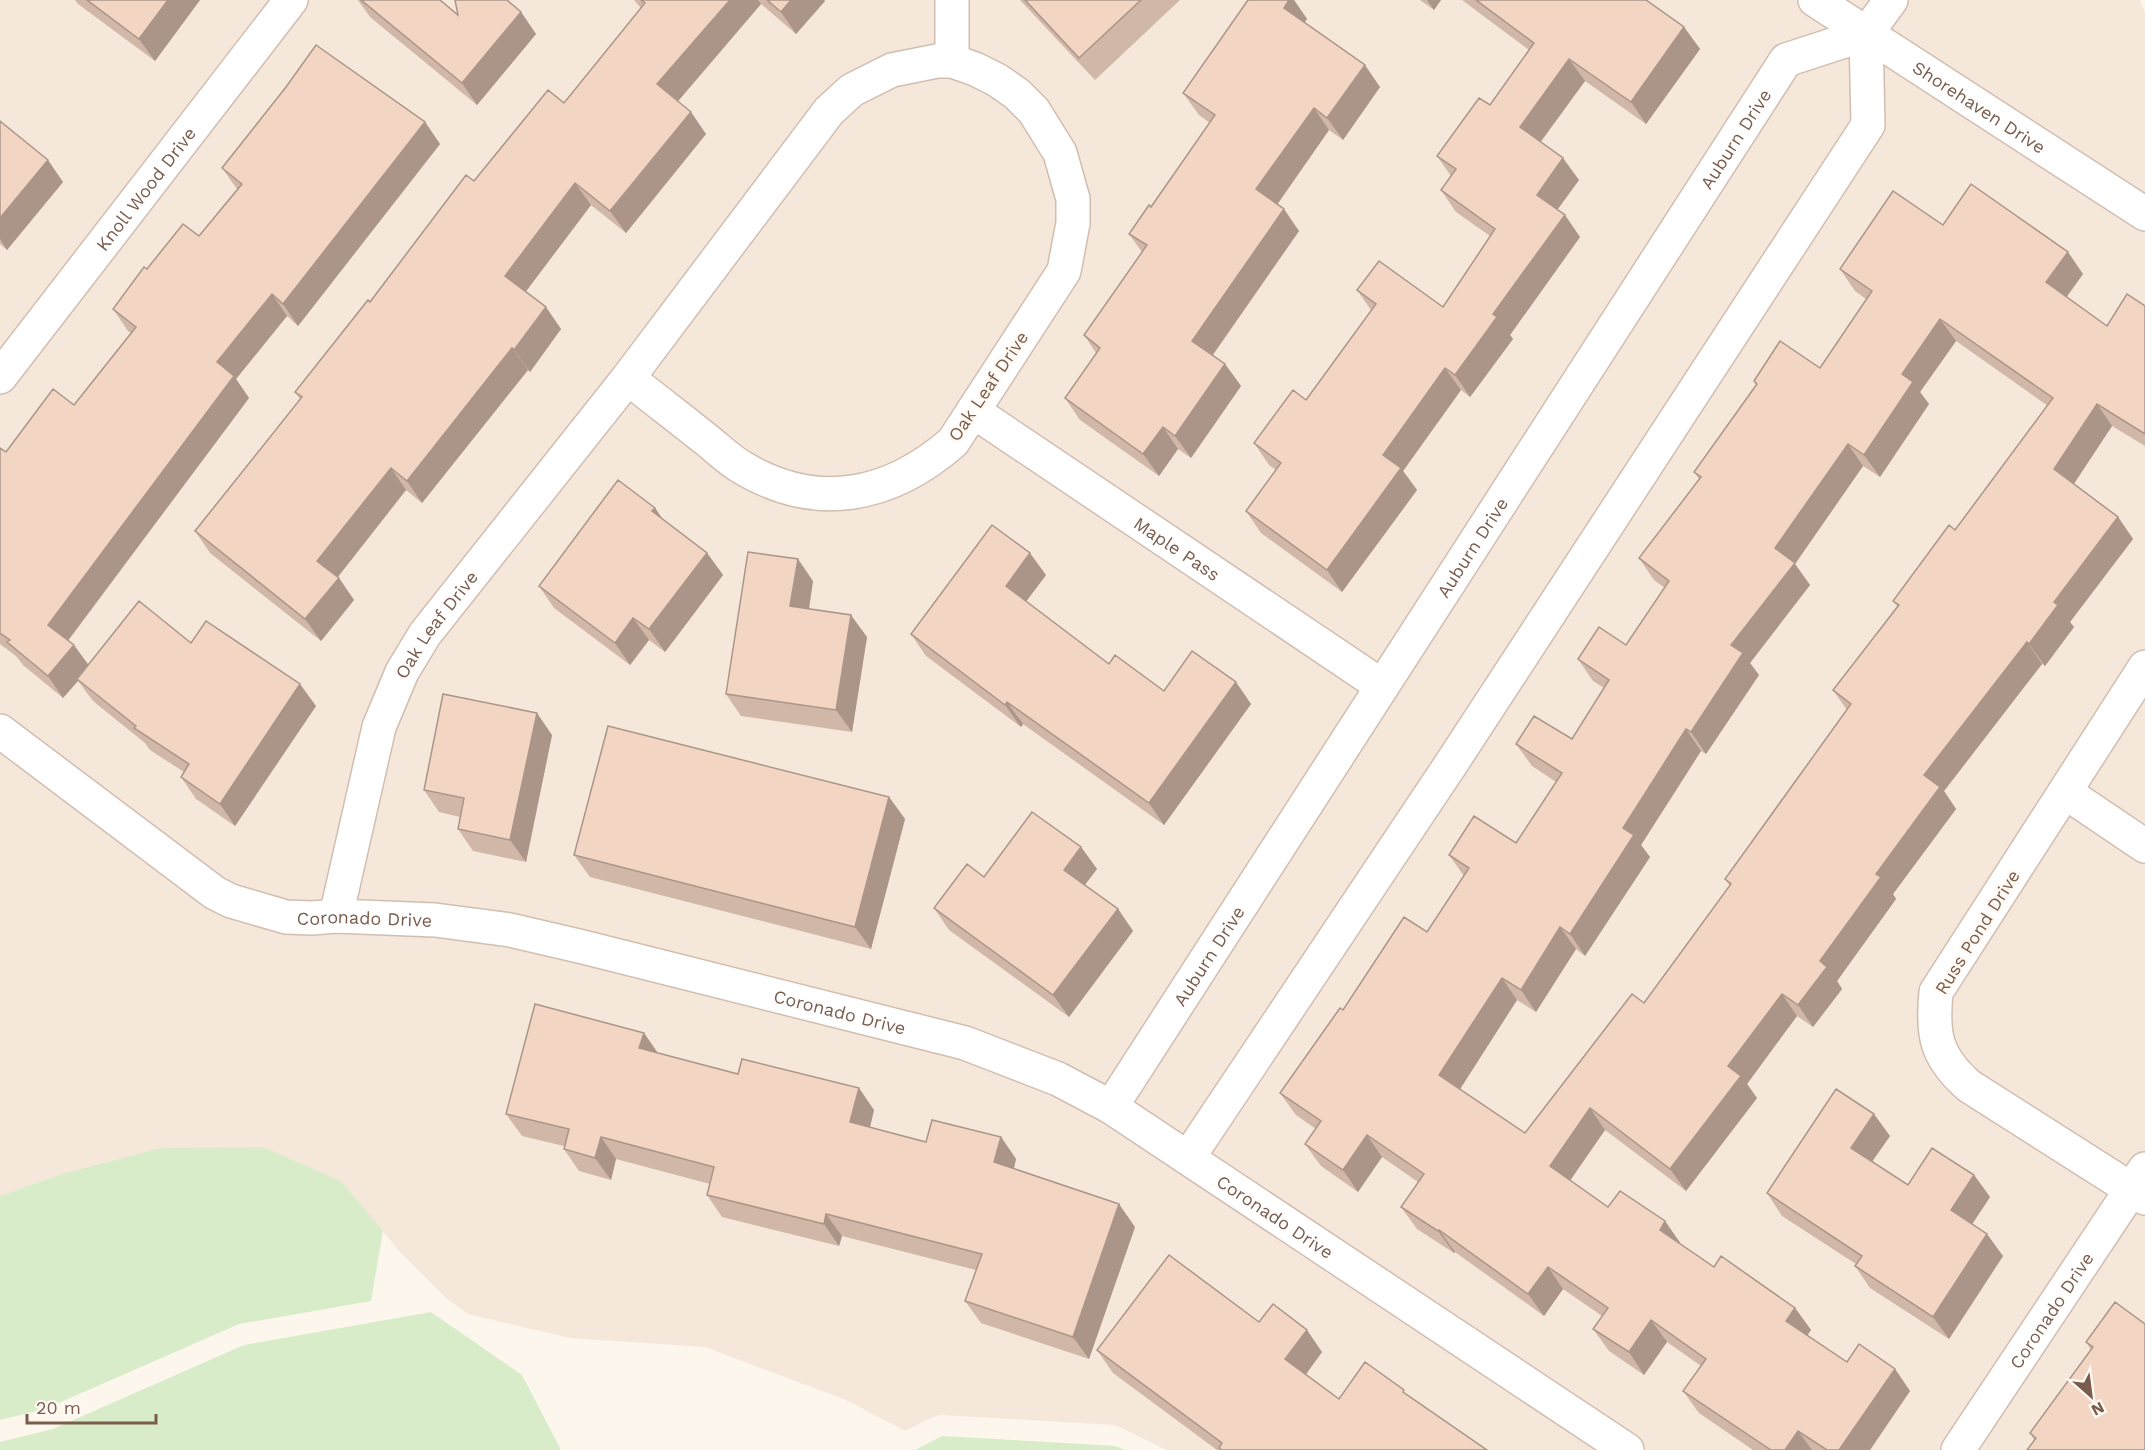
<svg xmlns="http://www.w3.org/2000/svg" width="2145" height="1450" font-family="'Work Sans',sans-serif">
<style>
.residential{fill:#f5e8da}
.green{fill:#d8ecc9}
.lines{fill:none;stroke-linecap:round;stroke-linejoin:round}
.minor-casing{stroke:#d1beb0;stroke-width:36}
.minor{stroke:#fff;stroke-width:33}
.wall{fill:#d1b7a8;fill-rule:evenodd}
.shaded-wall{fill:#aa9588}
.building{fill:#f3d5c3;stroke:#aa9588;stroke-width:1.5;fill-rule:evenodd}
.labels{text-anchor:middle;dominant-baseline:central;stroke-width:5;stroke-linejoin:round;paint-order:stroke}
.street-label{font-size:18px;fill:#7a5c4d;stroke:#fffaf3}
</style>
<rect width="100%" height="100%" fill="#fdf6ec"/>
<path class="residential" d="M0 0H2140L2145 12V1450H1167L1115 1425 941 1415 933 1417 905 1431 846 1400 705 1347 570 1338 468 1314 447 1299 400 1252 341 1181 62 1174 0 1196Z"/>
<path class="green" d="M263 1147 341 1181 383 1231 371 1301 239 1324 45 1409 0 1420V1196L62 1174 161 1148Z
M431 1312 522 1375 561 1450H0V1442L53 1429 244 1345Z
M942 1436 1116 1446 1125 1450H915Z"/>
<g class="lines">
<defs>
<g id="minor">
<path d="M952 0V61"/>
<path id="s1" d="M1815 0 2145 214"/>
<path id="s2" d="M0 377 291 0"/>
<path id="s3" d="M973 411 1382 686"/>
<path d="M2145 667 1936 992C1932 1034 1935 1056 1969 1086L2145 1198"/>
<path id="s4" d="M0 731 215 893 231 901 286 917 312 918 336 916 435 920 510 930 583 947 965 1043 1058 1079 1111 1107 1627 1450"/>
<path d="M2065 792 2145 846"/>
<path id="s5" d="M336 916 379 727 402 672 425 634 628 378 829 111 852 90 892 70 937 61H952L975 69 997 80 1017 94 1034 111 1060 153 1073 199V223L1064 271 953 442C890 497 817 512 743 468 729 460 716 447 703 437 678 417 653 398 628 378"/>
<path id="s6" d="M1111 1107 1786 60 1866 34 1891 0"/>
<path d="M1188 1158 1453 761 1868 125 1866 34"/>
<path id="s7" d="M1958 1450 2145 1169"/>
</g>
</defs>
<use href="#minor" class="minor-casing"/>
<use href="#minor" class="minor"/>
</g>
<path class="wall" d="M75 0H200L155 61 78 4Z
M358 0H440L458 15 521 12 536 34 477 105 370 17Z
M634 0H824L825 1 796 34 761 4 678 101 706 134 626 233 591 205 526 291 561 329 530 372 528 370 422 503 406 490 338 577 354 600 321 641 210 553 195 531 300 399 295 392 370 302 474 181 564 103 641 8Z
M1020 0H1180L1095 80Z
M1248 0H1294L1307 19 1304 23 1380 87 1343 140 1329 130 1277 204 1299 231 1213 355 1225 364 1241 386 1191 458 1178 449 1159 476 1080 420 1065 398 1096 353 1084 335 1142 252 1129 234 1151 207 1210 123 1199 115 1183 93Z
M1420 0H1441L1434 10Z
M1462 0H1646L1684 27 1700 49 1646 124 1585 81 1541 142 1579 180 1557 210 1580 237 1510 335 1513 339 1470 397 1461 390 1403 471 1417 490 1342 592 1261 533 1246 511 1276 470 1269 465 1254 443 1306 400 1371 310 1357 290 1443 307 1490 236 1456 212 1441 190 1451 176 1437 156 1490 105 1529 50Z
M0 121 63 182 7 250 0 244Z
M425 122 440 144 298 326 287 316 236 379 249 398 68 641 88 665 191 643 316 706 235 826 196 799 181 777 184 772 150 750 145 743 93 701 78 681 63 698 23 665 16 656 0 644V448L6 452 74 405 131 333 128 331 113 309 199 236 237 189 222 168Z
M1943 225 2083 274 2067 297 2107 326 2145 306V446L2112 426 2074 484 2118 517 2133 539 2070 622 2074 627 2045 666 2042 664 1944 791 1956 809 1893 894 1896 899 1837 981 1842 989 1813 1027 1797 1016 1747 1084 1757 1098 1686 1191 1605 1130 1570 1180 1608 1207 1665 1221 1680 1244 1714 1267 1795 1308 1811 1330 1807 1335 1847 1362 1895 1369 1910 1391 1870 1450H1753L1699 1413 1683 1391 1701 1366 1667 1342 1644 1375 1609 1351 1593 1329 1602 1316 1563 1289 1544 1316 1455 1252 1454 1253 1417 1229 1401 1207 1418 1182 1382 1157 1358 1192 1321 1166 1305 1144 1316 1129 1296 1115 1280 1093 1343 1010 1427 932 1464 876 1449 855 1516 843 1556 782 1532 766 1516 744 1572 739 1604 688 1593 681 1578 659 1626 645 1665 588 1654 580 1639 558 1699 479 1694 472 1756 385 1754 381 1820 368 1866 299 1855 291 1840 269ZM1956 341 2048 406 1955 530 1893 601 1897 606 1833 690 1847 710 1725 879 1730 886 1644 1003 1525 1133 1460 1089 1517 1000 1536 1012 1576 949 1585 956 1650 857 1641 845 1701 751 1706 754 1759 675 1750 663 1810 585 1795 564 1863 466 1880 477 1929 404 1920 392Z
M655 508 663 520 707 553 723 575 665 652 649 640 630 665 554 608 539 586Z
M1046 575 1026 602 1109 664 1164 691 1251 704 1164 825 1023 724 1021 727 926 656 911 634Z
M813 581 809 609 867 637 852 732 741 716 726 694Z
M552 735 526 862 473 851 458 829 460 817 439 812 424 790Z
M889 797 905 819 871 949 590 877 574 855Z
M1081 847 1097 869 1085 885 1118 909 1133 931 1069 1017 949 930 934 908 984 877Z
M644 1033 658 1053 874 1110 870 1127 926 1142 1001 1137 1016 1159 1014 1169 1135 1227 1089 1359 981 1323 965 1301 976 1270 842 1236 839 1246 722 1217 707 1195 710 1184 616 1159 611 1180 579 1171 564 1149V1146L522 1136 506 1114Z
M1890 1136 1872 1162 1908 1185 1974 1175 1990 1197 1972 1224 2003 1256 1949 1339 1870 1288 1855 1266 1856 1264 1782 1216 1767 1193Z
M1259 1322 1322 1352 1306 1374 1339 1399 1407 1394 1487 1450H1217L1113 1373 1097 1350Z
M2145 1324 2034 1440 2030 1433 2091 1350 2086 1342Z"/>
<path class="shaded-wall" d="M168 0H200L155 61 139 39Z
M730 0H758L761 4 673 107 657 84Z
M791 0H824L825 1 796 34 781 12Z
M1289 0H1294L1307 19 1299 30 1284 8Z
M1427 0H1441L1434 10Z
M521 12 536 34 477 105 462 83Z
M1684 27 1700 49 1646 124 1631 102Z
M1569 59 1585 81 1535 149 1520 127Z
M1365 65 1380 87 1343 140 1327 118Z
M1314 108 1329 130 1272 212 1256 189Z
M691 112 706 134 626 233 610 211Z
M425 122 440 144 298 326 283 304Z
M1563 158 1579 180 1552 217 1537 195Z
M48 160 63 182 7 250 0 239V218Z
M575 183 591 205 521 298 505 276Z
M1284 209 1299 231 1207 363 1192 341Z
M1565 215 1580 237 1510 335 1513 339 1470 397 1455 375 1493 314Z
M2068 252 2083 274 2061 304 2046 282Z
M272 294 287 316 236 379 249 398 63 647 48 625 217 362Z
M546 307 561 329 530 372 514 350Z
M1940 319 1956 341 1920 392 1929 404 1880 477 1864 455 1902 374Z
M512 348 528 370 422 503 407 481Z
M1225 364 1241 386 1191 458 1175 436Z
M1445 368 1461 390 1403 471 1417 490 1342 592 1327 570 1383 455Z
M2097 404 2112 426 2069 491 2054 469Z
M1163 427 1178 449 1159 476 1143 454Z
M1848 444 1863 466 1795 564 1810 585 1750 663 1759 675 1706 754 1691 732 1775 548Z
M391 468 406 490 333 583 317 561Z
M655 508 670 530 652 511Z
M2118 517 2133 539 2070 622 2074 627 2045 666 2029 644 2054 602Z
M707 553 723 575 665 652 649 629Z
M1030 553 1046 575 1021 608 1006 586Z
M798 559 813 581 806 628 790 606Z
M339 578 354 600 321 641 305 619Z
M851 615 867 637 852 732 836 710Z
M633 618 649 640 630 665 615 643Z
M2027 642 2042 664 1944 791 1956 809 1893 894 1896 899 1837 981 1842 989 1813 1027 1798 1005 1820 961 1876 874 1924 775Z
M74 645 90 667 63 698 48 676Z
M1236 682 1251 704 1164 825 1149 803Z
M300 684 316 706 235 826 220 804Z
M1007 702 1023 724 1021 727 1005 705Z
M537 713 552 735 526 862 510 840Z
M1686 729 1701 751 1641 845 1650 857 1585 956 1570 934 1623 828Z
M889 797 905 819 871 949 855 927Z
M1081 847 1097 869 1079 892 1064 870Z
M1118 909 1133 931 1069 1017 1053 995Z
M1560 927 1576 949 1536 1012 1521 990Z
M1502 978 1517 1000 1455 1097 1439 1075Z
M1782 994 1797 1016 1747 1084 1757 1098 1686 1191 1670 1169 1728 1066Z
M644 1033 659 1055 639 1048Z
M859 1088 874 1110 866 1144 850 1122Z
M1590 1108 1605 1130 1565 1188 1550 1166Z
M1874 1114 1890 1136 1866 1170 1851 1148Z
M1367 1135 1382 1157 1358 1192 1343 1170Z
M601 1137 616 1159 611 1180 595 1158Z
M1001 1137 1016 1159 1010 1184 994 1162Z
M1974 1175 1990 1197 1967 1232 1951 1210Z
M1119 1204 1135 1227 1089 1359 1073 1337Z
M826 1214 842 1236 839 1246 824 1224Z
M1665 1221 1681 1244 1675 1252 1660 1230Z
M1439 1230 1455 1252 1454 1253 1438 1231Z
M1987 1234 2003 1256 1949 1339 1933 1317Z
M1548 1267 1563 1289 1544 1316 1528 1294Z
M1795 1308 1811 1330 1802 1343 1786 1321Z
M1651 1320 1667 1342 1644 1375 1629 1352Z
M1307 1330 1322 1352 1301 1381 1285 1359Z
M1895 1369 1910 1391 1870 1450H1839Z
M1798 1431 1812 1450H1785Z"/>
<path class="building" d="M87 0H168L139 39Z
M361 0H440L458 15 455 0H507L521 12 462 83Z
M641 0H730L657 84 691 112 610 211 575 183 505 276 546 307 514 350 512 348 407 481 391 468 317 561 339 578 305 619 195 531 302 397 295 392 368 300 370 302 466 175 474 181 548 90 564 103 645 3Z
M767 0H791L781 12Z
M1025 0H1141L1079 58Z
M1248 0H1289L1284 8 1365 65 1327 118 1314 108 1256 189 1284 209 1192 341 1225 364 1175 436 1163 427 1143 454 1065 398 1100 348 1084 335 1147 245 1129 234 1149 205 1151 207 1215 115 1183 93Z
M1476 0H1646L1684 27 1631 102 1569 59 1520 127 1563 158 1537 195 1565 215 1493 314 1497 317 1455 375 1445 368 1383 455 1401 468 1327 570 1246 511 1281 463 1254 443 1293 390 1306 400 1376 304 1357 290 1379 261 1443 307 1495 229 1441 190 1456 169 1437 156 1479 98 1490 105 1534 43Z
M316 45 425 122 283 304 272 294 217 362 234 376 48 625 74 645 48 676 7 642 10 640 0 633V448L6 452 53 389 74 405 136 327 113 309 144 267 147 269 183 224 199 236 242 184 222 168 286 87Z
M0 121 48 160 0 218Z
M1971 184 2068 252 2046 282 2107 326 2127 294 2145 306V434L2097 404 2054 469 2118 517 2054 602 2058 605 2029 644 2027 642 1924 775 1940 787 1876 874 1881 877 1820 961 1827 967 1798 1005 1782 994 1728 1066 1741 1076 1670 1169 1590 1108 1550 1166 1608 1207 1620 1191 1665 1221 1660 1230 1714 1267 1721 1256 1795 1308 1786 1321 1847 1362 1859 1344 1895 1369 1839 1450H1827L1798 1431 1785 1450H1771L1683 1391 1706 1359 1651 1320 1629 1352 1593 1329 1608 1308 1548 1267 1528 1294 1439 1230 1438 1231 1401 1207 1424 1174 1367 1135 1343 1170 1305 1144 1321 1121 1280 1093 1340 1008 1343 1010 1404 917 1427 932 1469 868 1449 855 1474 816 1516 843 1562 773 1516 744 1534 716 1572 739 1609 680 1578 659 1599 627 1626 645 1669 581 1639 558 1701 477 1694 472 1757 384 1754 381 1780 341 1820 368 1872 291 1840 269 1893 191 1943 225ZM1940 319 2053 398 1955 530 1949 525 1893 601 1899 605 1833 690 1851 704 1725 879 1731 884 1644 1003 1632 994 1525 1133 1439 1075 1502 978 1521 990 1560 927 1570 934 1634 835 1623 828 1686 729 1691 732 1743 653 1731 645 1795 563 1775 548 1848 444 1864 455 1913 382 1902 374Z
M618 480 655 508 652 511 707 553 649 629 633 618 615 643 539 586Z
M992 525 1030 553 1006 586 1109 664 1115 655 1164 691 1192 651 1236 682 1149 803 1007 702 1005 705 911 634Z
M748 552 798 559 790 606 851 615 836 710 726 694Z
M139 601 191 643 206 621 300 684 220 804 181 777 189 764 134 728 136 726 77 679Z
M443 694 537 713 510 840 458 829 464 798 424 790Z
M608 726 889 797 855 927 574 855Z
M1032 812 1081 847 1064 870 1118 909 1053 995 934 908 967 864 984 877Z
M535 1004 644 1033 639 1048 738 1074 742 1059 859 1088 850 1122 926 1142 932 1120 1001 1137 994 1162 1119 1204 1073 1337 965 1301 982 1254 826 1214 824 1224 707 1195 714 1167 601 1137 595 1158 564 1149 569 1129 506 1114Z
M1836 1089 1874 1114 1851 1148 1908 1185 1932 1148 1974 1175 1951 1210 1987 1234 1933 1317 1855 1266 1862 1256 1767 1193Z
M1169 1255 1259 1322 1273 1304 1307 1330 1285 1359 1339 1399 1365 1362 1404 1390 1403 1392 1487 1450H1222L1219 1448 1222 1443 1097 1350Z
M2115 1302 2145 1324V1450H2027L2036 1438 2030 1433 2093 1347 2086 1342Z"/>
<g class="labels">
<g class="street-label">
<text stroke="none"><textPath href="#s1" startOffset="196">Shorehaven Drive</textPath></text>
<text stroke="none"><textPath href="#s6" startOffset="1152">Auburn Drive</textPath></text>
<text stroke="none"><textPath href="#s2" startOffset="238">Knoll Wood Drive</textPath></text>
<text transform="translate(988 386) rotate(-56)">Oak Leaf Drive</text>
<text stroke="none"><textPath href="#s3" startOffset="246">Maple Pass</textPath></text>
<text stroke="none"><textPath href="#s6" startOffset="666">Auburn Drive</textPath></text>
<text stroke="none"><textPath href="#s5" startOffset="312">Oak Leaf Drive</textPath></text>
<text stroke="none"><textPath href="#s4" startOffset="423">Coronado Drive</textPath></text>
<text transform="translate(1977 932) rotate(-58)">Russ Pond Drive</text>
<text stroke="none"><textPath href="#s6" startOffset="180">Auburn Drive</textPath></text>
<text stroke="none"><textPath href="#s4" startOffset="909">Coronado Drive</textPath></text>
<text stroke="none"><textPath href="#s4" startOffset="1395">Coronado Drive</textPath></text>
<text stroke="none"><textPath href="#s7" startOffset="168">Coronado Drive</textPath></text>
</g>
</g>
<g transform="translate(2091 1396) rotate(152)" stroke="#fffaf3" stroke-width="4.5" paint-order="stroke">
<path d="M0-4.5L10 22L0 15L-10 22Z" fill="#7a5c4d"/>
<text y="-9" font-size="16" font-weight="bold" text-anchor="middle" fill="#7a5c4d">N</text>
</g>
<path d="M27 1414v9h129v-9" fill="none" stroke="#7a5c4d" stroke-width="3"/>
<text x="36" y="1414" font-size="18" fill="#7a5c4d" stroke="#fffaf3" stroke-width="4.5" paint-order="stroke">20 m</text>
</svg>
